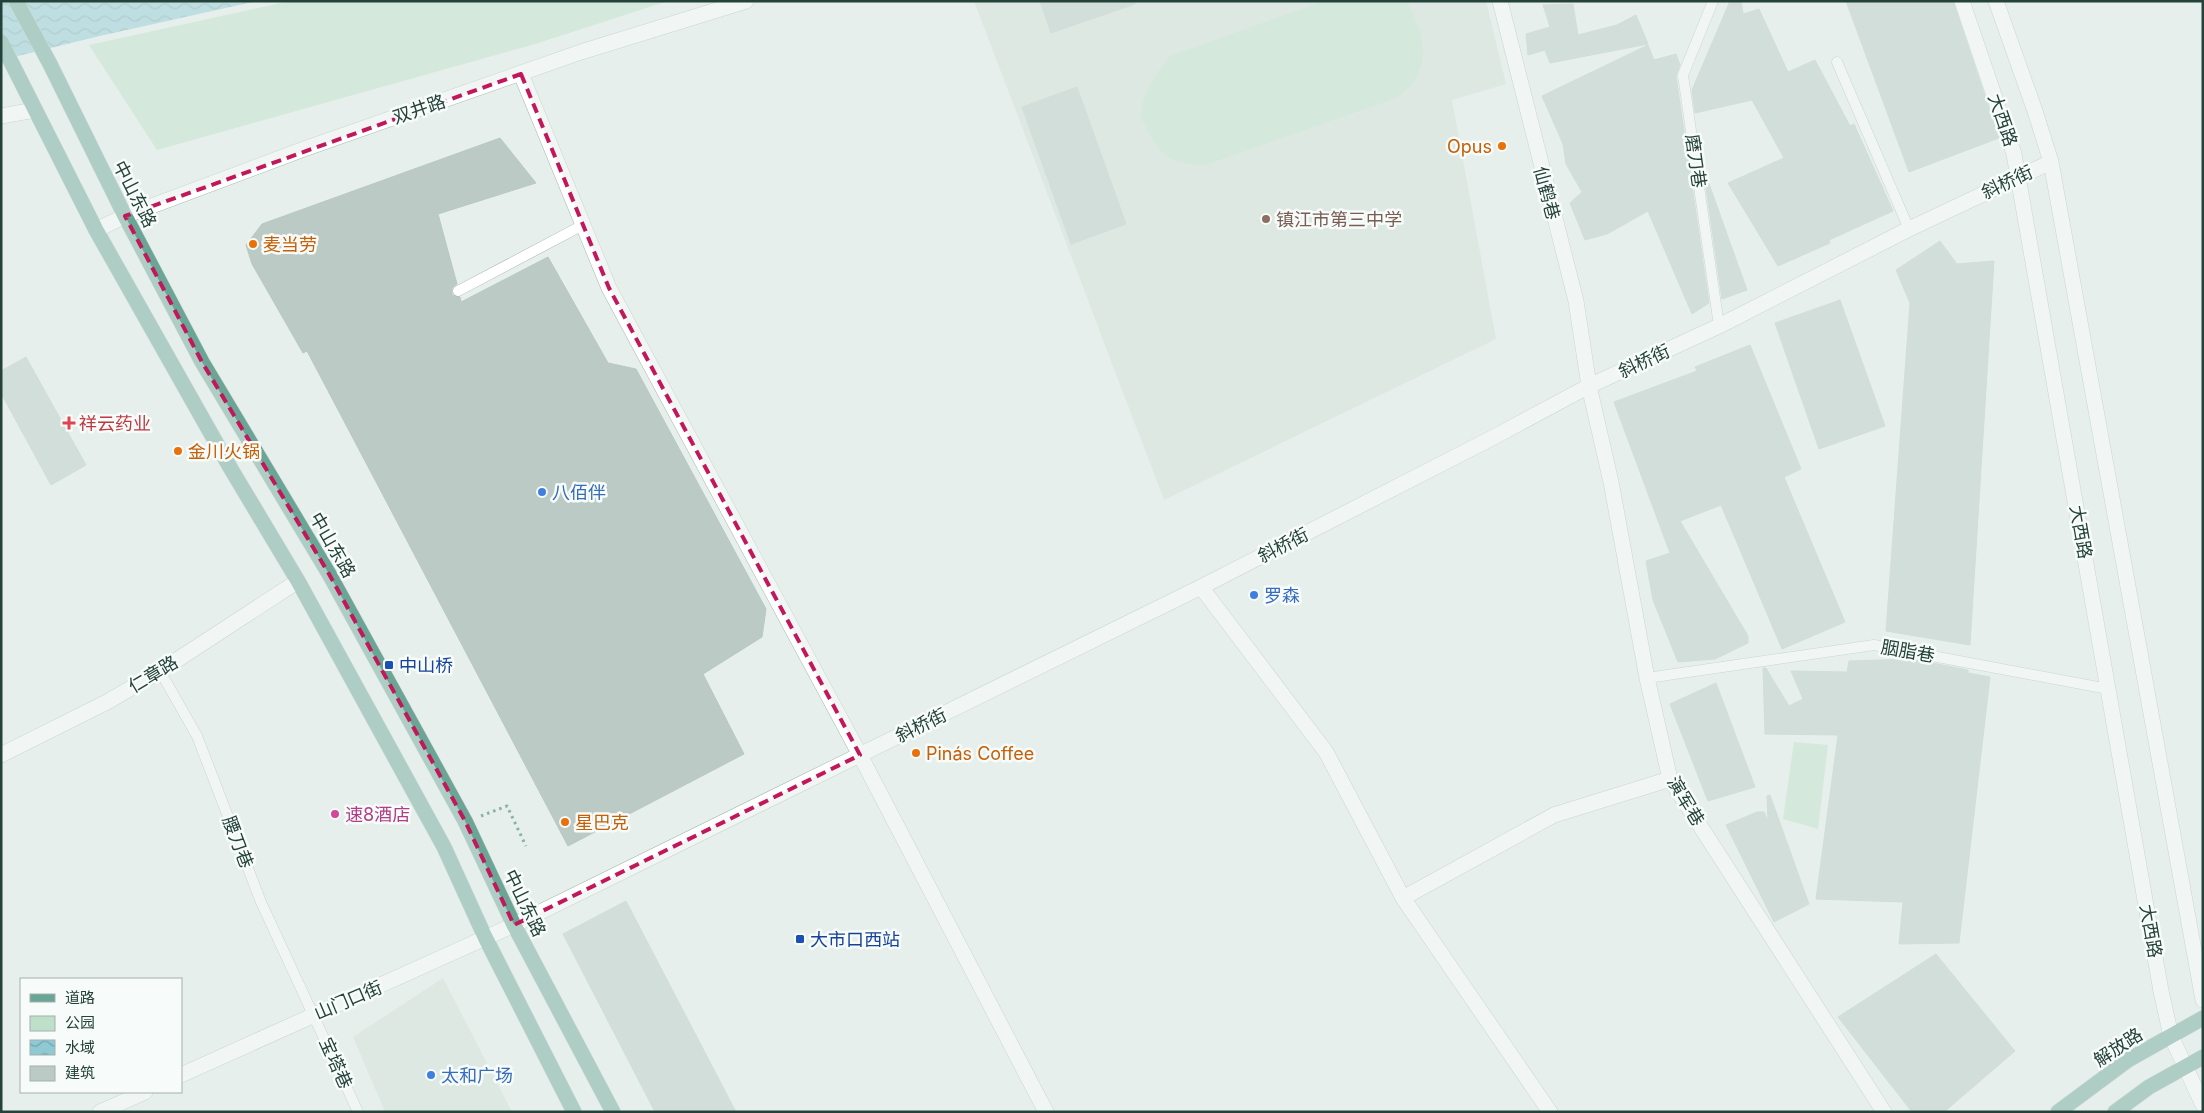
<svg xmlns="http://www.w3.org/2000/svg" width="2204" height="1113" font-family="Inter,'Noto Sans SC',sans-serif">
<style>
.built{fill:#d4dfda}
.park{fill:#bfe0c8}
.water{fill:url(#water-waves)}
.building{fill:#bbcac4;stroke:#b8c9c2}
.lines{fill:none;stroke-linecap:round;stroke-linejoin:round}
.lane-casing{stroke:#a8b8b2;stroke-width:11}
.street-casing{stroke:#a8b8b2;stroke-width:16}
.secondary-casing{stroke:#a4bbb3;stroke-width:16}
.primary-casing{stroke:#c2cac8;stroke-width:16}
.path{stroke:#86b3a5;stroke-width:3;stroke-dasharray:2.5 4;stroke-linecap:butt}
.lane{stroke:#fff;stroke-width:10}
.street{stroke:#fff;stroke-width:15}
.secondary{stroke:#fff;stroke-width:15}
.primary{stroke:#6aa596;stroke-width:15}
.marked{fill:none;stroke:#c2185b;stroke-width:4;stroke-dasharray:10 6;stroke-linejoin:round}
.food-dot{fill:#e8710a;stroke:#f7fbf9;stroke-width:2}
.education-dot{fill:#8d6e63;stroke:#f7fbf9;stroke-width:2}
.health-dot{fill:#e0444e;stroke:#f7fbf9;stroke-width:2}
.shop-dot{fill:#3f7fe0;stroke:#f7fbf9;stroke-width:2}
.transit-dot{fill:#1a4fb4;stroke:#f7fbf9;stroke-width:2}
.hotel-dot{fill:#d1479c;stroke:#f7fbf9;stroke-width:2}
.labels{text-anchor:middle;dominant-baseline:central;stroke-width:5;stroke-linejoin:round;paint-order:stroke}
.street-label{font-size:18px;fill:#24423a;stroke:#f7fbf9}
.food-label{font-size:18px;fill:#c56008;stroke:#f7fbf9;text-anchor:start}
.education-label{font-size:18px;fill:#785e54;stroke:#f7fbf9;text-anchor:start}
.health-label{font-size:18px;fill:#be3a42;stroke:#f7fbf9;text-anchor:start}
.shop-label{font-size:18px;fill:#366cbe;stroke:#f7fbf9;text-anchor:start}
.transit-label{font-size:18px;fill:#164399;stroke:#f7fbf9;text-anchor:start}
.hotel-label{font-size:18px;fill:#b23c85;stroke:#f7fbf9;text-anchor:start}
</style>
<defs>
<pattern id="water-waves" width="16" height="10" patternUnits="userSpaceOnUse" patternTransform="scale(1.25)"><rect width="16" height="10" fill="#8ec9d4"/><path d="M0 5q4-4 8 0t8 0" fill="none" stroke="#74a5ad"/></pattern>
</defs>
<rect width="100%" height="100%" fill="#e6efeb"/>
<path class="built" d="M974 1H1486L1506 84 1452 100 1496 339 1164 500Z
M443 978 512 1112H385L353 1037Z"/>
<path class="park" d="M290 1H668L535 44 157 150 89 45Z
M1324 1H1407C1420 27 1432 56 1413 83 1409 88 1403 92 1399 97L1205 165C1176 165 1159 157 1147 129 1145 125 1141 119 1141 115 1142 93 1157 72 1170 56Z
M1794 742 1828 745 1818 829 1783 819Z"/>
<path class="water" d="M1 1H257L104 35 1 60Z"/>
<path class="building" d="M1040 1H1135V4L1051 33Z
M1730 1H1741L1743 14 1759 9 1788 72 1815 60 1850 126 1854 124 1893 211 1829 240 1830 243 1778 266 1728 183 1784 158 1752 100 1695 113 1692 90Z
M1846 1H1953L1999 138 1909 172Z
M1573 4 1578 35 1617 25 1636 15 1648 44 1550 63 1545 50 1528 55 1526 34 1550 27 1543 5Z
M1648 45 1654 60 1676 54 1680 65 1676 76 1709 303 1692 314 1648 211 1607 234 1585 240 1570 203 1582 192 1566 164 1563 144 1542 96Z
M1077 87 1126 224 1071 244 1022 107Z
M500 138 536 183 438 214 457 284 452 288V295L460 297 461 302 548 257 608 363 636 369 766 609 762 637 703 674 744 754 568 846 307 351 303 353 252 264 246 245 262 224Z
M1703 167 1747 290 1722 299Z
M1940 241 1957 264 1994 261 1970 645 1886 631 1910 303 1896 270Z
M1840 300 1885 426 1819 449 1775 323Z
M1750 345 1801 469 1784 477 1845 622 1782 649 1721 505 1680 521 1748 636V643L1715 659 1678 662 1653 600 1646 561 1670 553 1614 402 1697 371 1695 367Z
M26 357 86 465 51 485 1 393V371Z
M1912 659 1968 670V673L1990 677 1959 943 1899 944 1903 902 1816 899 1838 735 1765 734 1763 668H1766L1789 706 1803 699 1791 671 1847 672 1849 661Z
M1716 683 1755 787 1708 801 1670 704Z
M1770 795 1809 904 1774 922 1726 825 1757 812H1764L1768 822 1767 796Z
M626 901 736 1112H655L563 934Z
M1936 954 2015 1051 1944 1112H1912L1838 1017Z"/>
<g class="lines">
<defs>
<path id="lane" d="M1713 1 1683 75 1719 326
M1837 62 1909 229
M458 291 583 225
M160 671 197 736 261 902 358 1112
M1647 678 1874 645 2108 689"/>
<path id="street" d="M1500 1 1576 301 1589 386 1611 482 1647 678 1670 779 1884 1112
M521 74 609 288 860 755 1046 1112
M1 116 35 110
M1201 587 1326 752 1403 898 1550 1112
M1403 898 1554 815 1670 779"/>
<path id="secondary" d="M1962 1 2014 154 2161 991 2171 1036 2203 1105
M1996 1 2035 111 2051 162 2203 1000
M96 230 125 216 304 149 581 52 746 1
M1 755 107 702 160 671 298 581
M181 1075 514 925 1201 587 1492 438 1589 386 1719 326 1909 229 2051 162
M100 1112 145 1092"/>
<path id="primary" d="M16 1 50 64 125 216 202 362 329 574 465 821 514 925 613 1112
M1 42 96 230 231 469 298 581 444 847 485 937 574 1112
M2058 1112 2128 1060 2203 1018
M2115 1112 2149 1087 2203 1057"/>
</defs>
<use href="#lane" class="lane-casing"/>
<use href="#street" class="street-casing"/>
<use href="#secondary" class="secondary-casing"/>
<use href="#primary" class="primary-casing"/>
<path class="path" d="M481 816 507 806 526 846"/>
<use href="#lane" class="lane"/>
<use href="#street" class="street"/>
<use href="#secondary" class="secondary"/>
<use href="#primary" class="primary"/>
</g>
<path d="M0 0H2204V1113H0ZM521 74 609 288 860 755 514 925 465 821 329 574 202 362 125 216Z" fill="#e6efeb" fill-opacity=".55" fill-rule="evenodd"/>
<path class="marked" d="M521 74 609 288 860 755 514 925 465 821 329 574 202 362 125 216Z"/>
<g class="food-dot">
<circle cx="1502" cy="146" r="5"/>
<circle cx="253" cy="244" r="5"/>
<circle cx="178" cy="451" r="5"/>
<circle cx="916" cy="753" r="5"/>
<circle cx="565" cy="822" r="5"/>
</g>
<circle class="education-dot" cx="1266" cy="219" r="5"/>
<path class="health-dot" d="M66.5 415.5h5v5h5v5h-5v5h-5v-5h-5v-5h5z"/>
<g class="shop-dot">
<circle cx="542" cy="492" r="5"/>
<circle cx="1254" cy="595" r="5"/>
<circle cx="431" cy="1075" r="5"/>
</g>
<g class="transit-dot">
<rect x="384" y="660" width="10" height="10" rx="2.5"/>
<rect x="795" y="934" width="10" height="10" rx="2.5"/>
</g>
<circle class="hotel-dot" cx="335" cy="814" r="5"/>
<g class="labels">
<g class="street-label">
<text transform="translate(419 109) rotate(-19)">双井路</text>
<text transform="translate(2003 120) rotate(71)">大西路</text>
<text transform="translate(1696 161) rotate(82)">磨刀巷</text>
<text transform="translate(2007 182) rotate(-25)">斜桥街</text>
<text transform="translate(1547 193) rotate(75)">仙鹤巷</text>
<text transform="translate(135 194) rotate(63)">中山东路</text>
<text transform="translate(1644 361) rotate(-25)">斜桥街</text>
<text transform="translate(2081 532) rotate(80)">大西路</text>
<text transform="translate(333 545) rotate(60)">中山东路</text>
<text transform="translate(1283 545) rotate(-27)">斜桥街</text>
<text transform="translate(1908 651) rotate(10)">胭脂巷</text>
<text transform="translate(153 674) rotate(-31)">仁章路</text>
<text transform="translate(921 725) rotate(-26)">斜桥街</text>
<text transform="translate(1686 801) rotate(59)">演军巷</text>
<text transform="translate(238 842) rotate(69)">腰刀巷</text>
<text transform="translate(525 903) rotate(64)">中山东路</text>
<text transform="translate(2151 931) rotate(80)">大西路</text>
<text transform="translate(348 1000) rotate(-23)">山门口街</text>
<text transform="translate(2118 1047) rotate(-33)">解放路</text>
<text transform="translate(336 1063) rotate(66)">宝塔巷</text>
</g>
<g class="food-label">
<text x="1492" y="146" text-anchor="end">Opus</text>
<text x="263" y="244">麦当劳</text>
<text x="188" y="451">金川火锅</text>
<text x="926" y="753">Pinás Coffee</text>
<text x="575" y="822">星巴克</text>
</g>
<g class="education-label">
<text x="1276" y="219">镇江市第三中学</text>
</g>
<g class="health-label">
<text x="79" y="423">祥云药业</text>
</g>
<g class="shop-label">
<text x="552" y="492">八佰伴</text>
<text x="1264" y="595">罗森</text>
<text x="441" y="1075">太和广场</text>
</g>
<g class="transit-label">
<text x="399" y="665">中山桥</text>
<text x="810" y="939">大市口西站</text>
</g>
<g class="hotel-label">
<text x="345" y="814">速8酒店</text>
</g>
</g>
<rect width="2204" height="1113" fill="none" stroke="#24423a" stroke-width="5"/>
<rect x="20" y="978" width="162" height="115" fill="#f7fbf9" stroke="#a3b1ad"/>
<rect x="30" y="994" width="25" height="8" fill="#6aa596" stroke="#a3b1ad"/>
<text x="65" y="1003" font-size="15" fill="#24423a">道路</text>
<rect x="30" y="1016" width="25" height="15" fill="#bfe0c8" stroke="#a3b1ad"/>
<text x="65" y="1028" font-size="15" fill="#24423a">公园</text>
<rect x="30" y="1040" width="25" height="15" fill="url(#water-waves)" stroke="#a3b1ad"/>
<text x="65" y="1053" font-size="15" fill="#24423a">水域</text>
<rect x="30" y="1066" width="25" height="15" fill="#bbcac4" stroke="#a3b1ad"/>
<text x="65" y="1078" font-size="15" fill="#24423a">建筑</text>
</svg>
